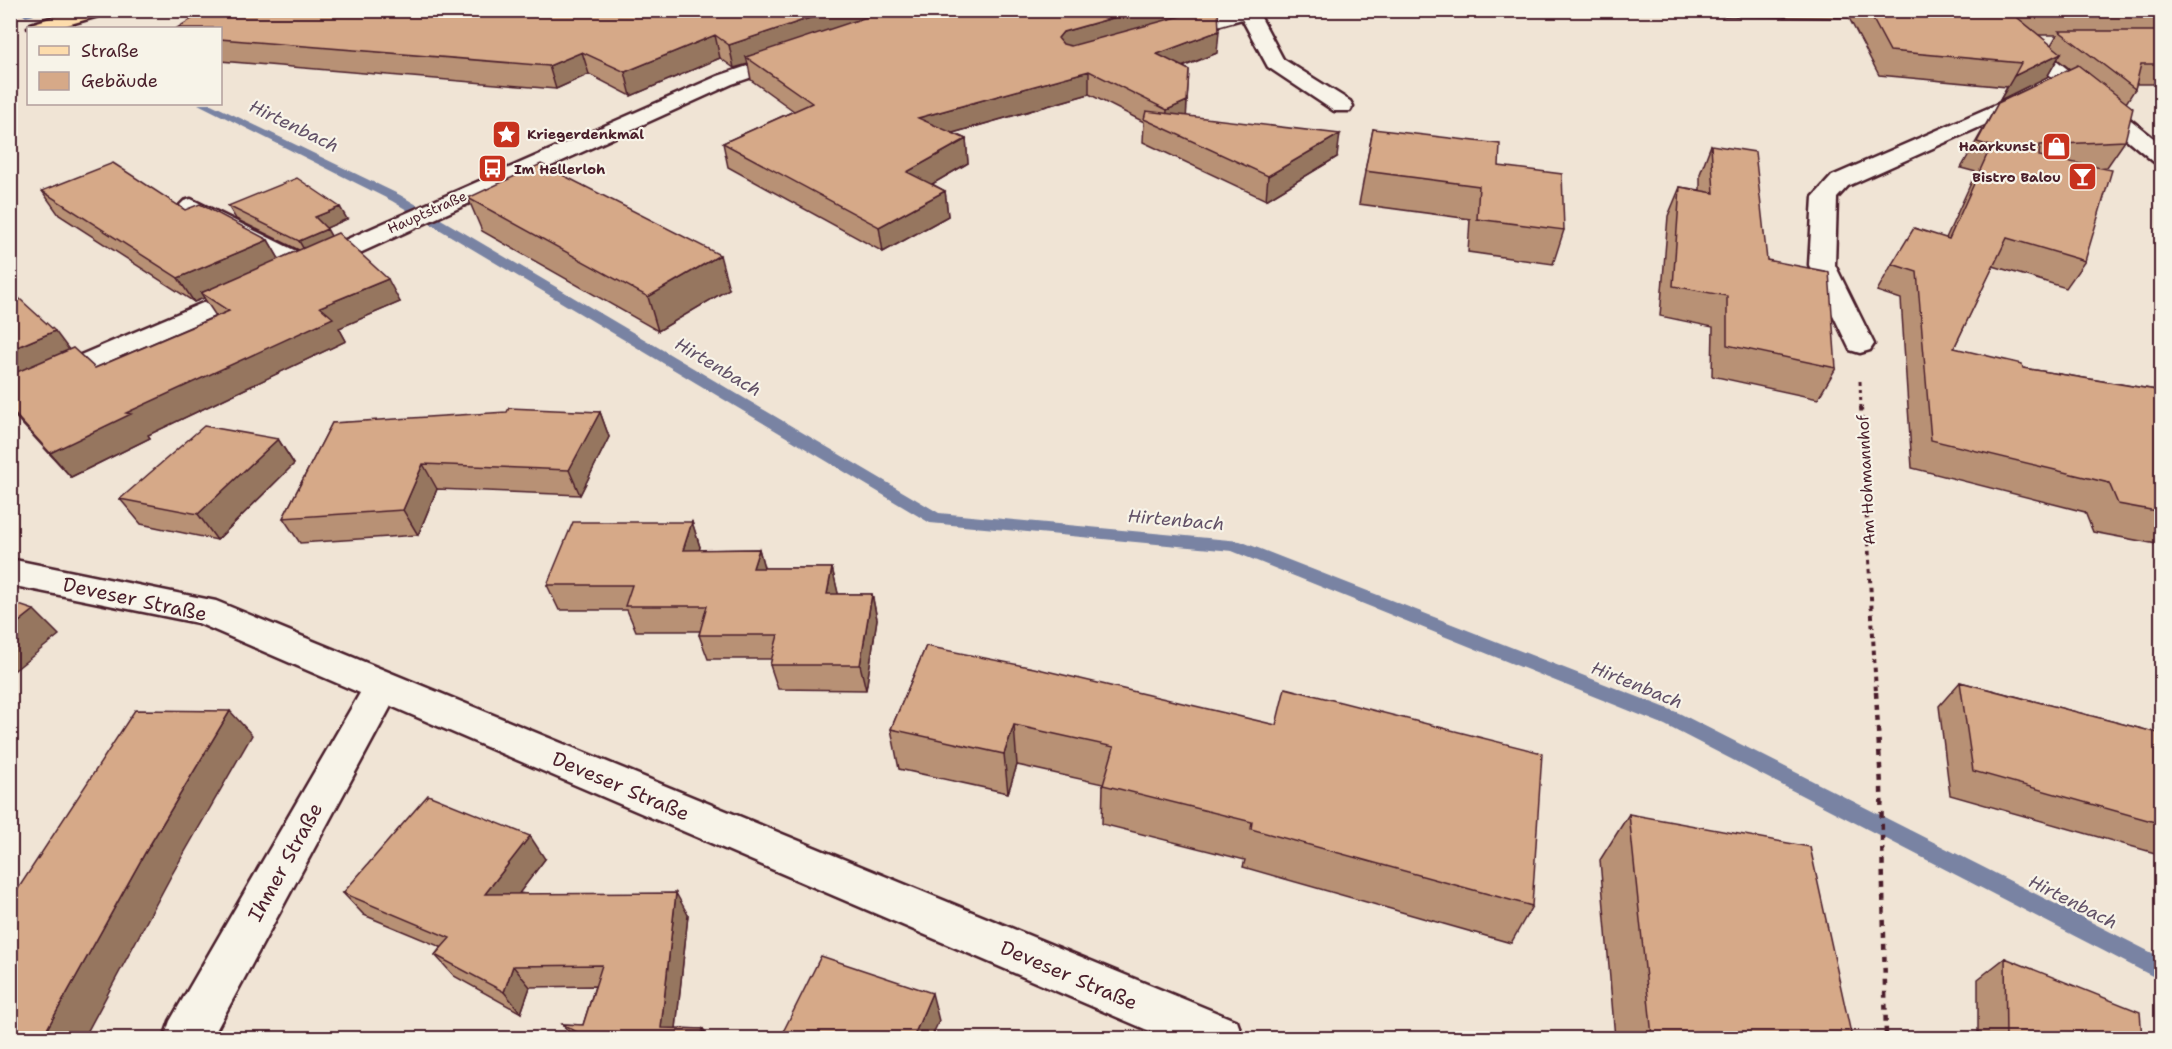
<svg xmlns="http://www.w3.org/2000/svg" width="2172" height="1049" font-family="'Shantell Sans',sans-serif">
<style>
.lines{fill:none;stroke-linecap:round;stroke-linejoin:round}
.stream{fill:#7983a3;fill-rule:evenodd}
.service-casing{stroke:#4a1f2b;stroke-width:5}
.minor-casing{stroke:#4a1f2b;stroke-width:5}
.primary-casing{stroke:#4a1f2b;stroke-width:5}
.path-far2{stroke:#4a1f2b;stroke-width:3;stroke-dasharray:4 4;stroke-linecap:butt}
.path-far1{stroke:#4a1f2b;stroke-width:4;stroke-dasharray:4.5 4.5;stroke-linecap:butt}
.path{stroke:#4a1f2b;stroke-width:4.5;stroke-dasharray:6 6;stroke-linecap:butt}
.service{fill:#f7f3e8;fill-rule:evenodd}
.minor{fill:#f7f3e8;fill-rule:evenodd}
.primary{fill:#fddcac;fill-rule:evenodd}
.wall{fill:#b89175;stroke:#4a1f2b;stroke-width:1.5;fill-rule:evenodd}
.shaded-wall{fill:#96765f;stroke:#4a1f2b;stroke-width:1.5}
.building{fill:#d6a988;stroke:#4a1f2b;stroke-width:1.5}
.labels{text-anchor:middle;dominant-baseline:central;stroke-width:4.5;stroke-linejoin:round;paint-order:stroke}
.far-poi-label{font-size:14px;font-weight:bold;fill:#4a1f2b;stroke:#f7f3e8;text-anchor:start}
.far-street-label{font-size:14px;fill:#4a1f2b;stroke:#f7f3e8}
.street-label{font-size:16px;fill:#4a1f2b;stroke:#f7f3e8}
.water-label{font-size:18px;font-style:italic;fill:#625167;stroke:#f7f3e8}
.near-street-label{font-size:20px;fill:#4a1f2b;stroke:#f7f3e8}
</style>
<rect width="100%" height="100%" fill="#f0e4d5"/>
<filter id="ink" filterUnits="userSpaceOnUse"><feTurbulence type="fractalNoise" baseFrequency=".0167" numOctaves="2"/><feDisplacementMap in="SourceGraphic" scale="12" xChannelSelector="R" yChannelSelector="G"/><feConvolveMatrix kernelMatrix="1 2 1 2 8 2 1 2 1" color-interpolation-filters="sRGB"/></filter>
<g filter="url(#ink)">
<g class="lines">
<path class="stream" d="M17 10H29L34 15 26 17Z
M198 104H211L400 195 939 513 1240 541 1679 713 2162 958V981L1665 725 1232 551 930 523 392 201Z"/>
<defs>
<path id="service" d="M191 199 316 261 319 266 316 271H300L184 209 180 205 184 201Z"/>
<path id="minor" d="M1228 10H1257L1283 59 1350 101 1353 106 1350 111H1334L1268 67 1242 19 1174 38 1167 36 1164 32 1167 28Z
M1972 10H1994L2162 145V164L2154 162Z
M792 51 799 53 802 57 799 61 732 84 320 271 311 273 302 271 298 265 302 259 718 76Z
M2032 89 2040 90 2043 95 2040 100 1848 186 1837 198 1835 265 1874 344 1870 350 1860 353 1850 350 1809 265 1813 197 1832 176Z
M252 282 261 284 265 290 261 296 10 406V385Z
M10 559 216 601 1237 1021 1243 1038H1166L391 706 212 1038H164L170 1021 360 693 198 623 10 585Z"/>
<path id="primary" d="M76 10H107L105 14 57 28H28L31 24Z"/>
</defs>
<use href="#service" class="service-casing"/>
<use href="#minor" class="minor-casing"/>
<use href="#primary" class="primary-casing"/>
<path class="path-far2" d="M1860 381 1861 409"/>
<path class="path-far1" d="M1861 407 1876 693"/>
<path class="path" d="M1876 692 1881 786 1886 1038"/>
<use href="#service" class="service"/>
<use href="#minor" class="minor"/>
<use href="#primary" class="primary"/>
</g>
<path class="wall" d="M206 10 1217 53 1183 67 1189 70 1186 116 1337 157 1266 200 1143 142 1144 122 1089 94 953 133 966 139 968 163 932 184 945 191 948 216 883 252 728 167 723 143 794 111 751 80 748 64 734 68 720 58 631 96 589 74 556 89 220 61V28Z
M1682 10H2162V84H2136L2135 89 2126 103 2125 141 2107 167 2098 168 2085 261 2066 288 1993 266 1954 348 2023 368 2162 391V545L2093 532 2085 512 1912 468 1901 299 1877 291 1892 264 1946 238 1976 172 1961 168 1998 103 2070 69 2057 59 2047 77 2000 100 2007 87 1879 75 1849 18 1686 16ZM2038 35H2057L2051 45Z
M1373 129 1499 166 1564 230 1553 264 1468 252 1470 219 1359 204Z
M1711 145 1767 260 1836 368 1818 399 1712 376 1713 327 1660 316 1668 216 1680 187 1700 190V174Z
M42 191 185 210 268 240 279 259 299 250 236 219 228 206 347 219 326 228 331 237 400 302 339 328 346 341 148 435 150 438 71 477 10 411V290L69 350 95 368 216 316 204 298 194 302 59 215Z
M468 198 729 289 658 331 482 231Z
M600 412 609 437 580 495 437 489 418 535 300 543 283 518 332 423Z
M278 439 294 464 217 540 141 524 120 499Z
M692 522 700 547 699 550 759 549 764 568H832L838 594H872L877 619 866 690 778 689 770 665 772 659H708L699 635 700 631H636L627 610H559L547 585Z
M926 646 1532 906 1511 943 1243 867 1245 860 1102 824 1103 784 1017 765 1008 793 899 769 891 729Z
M1960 682 2162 734V855L1950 795 1939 706Z
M1629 814 1852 1038H1615L1600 860Z
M545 859 519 893 688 915 676 1028 703 1029 709 1038H574L562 1024 583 1025 595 986 530 987 521 1013 454 976 435 955 441 947 364 915 343 893Z
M2005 958 2142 1038H1978V979Z"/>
<path class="shaded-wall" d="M834 10H915L746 57 748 64 734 68 729 45Z
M1141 10H1214L1063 55 1058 38 1063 32Z
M1219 31 1217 53 1156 77 1157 54Z
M715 35 720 58 631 96 625 72Z
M582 52 589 74 556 89 549 66Z
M2061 53 2047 77 2000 100 2014 76Z
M1089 71V94L921 142 918 118Z
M1187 101 1186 124 1166 129 1167 110Z
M1340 134 1337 157 1266 200 1268 176Z
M966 139 968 163 910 197 907 172Z
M945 191 948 216 883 252 879 227Z
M340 207 347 219 322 230 315 217Z
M327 229 334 241 306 253 299 241Z
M268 240 282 264 201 293 204 298 194 302 178 278Z
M720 255 729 289 658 331 648 297Z
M388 279 400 302 339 328 346 341 148 435 150 438 71 477 50 453 126 413 320 307Z
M55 331 73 355 10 382V350Z
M600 412 609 437 580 495 569 470Z
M278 439 294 464 217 540 198 514Z
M423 464 437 489 418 535 403 510Z
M692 522 700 547 692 575 683 550Z
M759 549 766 575 753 568Z
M832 568 838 593 833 619 827 594Z
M872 594 877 619 866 690 860 665Z
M34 610 59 635 10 674V629Z
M230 711 252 735 171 876 84 1038H42L145 853Z
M1014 725 1017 765 1008 793 1004 754Z
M530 836 545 859 502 916 485 894Z
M676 893 688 915 675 1038 661 1028Z
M513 966 530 987 521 1013 504 992Z
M932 993 939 1021 931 1038H913Z
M703 1029 709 1038H701Z"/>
<path class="building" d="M206 10H834L729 45 715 35 625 72 582 52 549 66 220 39V28H177Z
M888 10H1141L1063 32 1058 38 1063 44 1071 46 1203 10H1218L1219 31 1157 54 1189 70 1187 101 1167 110 1089 71 918 118 966 139 907 172 945 191 879 227 723 143 812 103 746 57Z
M1868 10H2008L2061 53 2014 76 2021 63 1890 51Z
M2032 10H2162V15H2038Z
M2059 31H2162V64H2141L2135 89Z
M2078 65 2133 108 2125 141 2040 145 2039 156 2112 170 2085 261 2007 238 1954 348 2022 364 2023 368 2162 391V512L2118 504 2109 483 1931 440 1917 272 1892 264 1914 228 1949 239 1991 146 1977 142 1998 103Z
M1146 111 1340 134 1268 176 1144 119Z
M1373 129 1500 144 1499 166 1562 174 1564 230 1477 219 1479 186 1365 171Z
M1711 145 1755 152 1767 260 1829 272 1836 368 1727 345V296L1673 286 1680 187 1714 193Z
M113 163 185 210 200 204 268 240 178 278 42 191Z
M541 164 720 255 648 297 468 198Z
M297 178 340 207 315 217 327 229 299 241 228 206Z
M338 233 388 279 320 307 333 318 126 413 131 414 50 453 10 409V375L73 348 95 368 229 311 201 293Z
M10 290 55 331 10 350Z
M509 408 600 412 569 470 423 464 403 510 283 518 332 423 507 412Z
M204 426 278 439 198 514 120 499Z
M573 522H692L683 550 759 549 753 568H832L827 594H872L860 665H770L778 635H699L707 606H625L632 585H547Z
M10 602 34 610 10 629Z
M926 646 1034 668 1276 725 1285 688 1542 753 1532 906 1251 829 1252 822 1103 785 1114 747 1014 725 1004 754 891 729Z
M1960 682 2162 734V824L1973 771Z
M135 710 230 711 145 853 42 1038H10V901Z
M428 795 530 836 485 894 676 893 661 1028 703 1029 701 1038H588L562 1024 583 1025 602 965 513 966 504 992 435 955 450 938 343 893Z
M1629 814 1810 847 1852 1038H1667L1652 1036Z
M821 956 932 993 913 1038H780Z
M2005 958 2140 1012 2142 1038H2006Z
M257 1036 377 1038H256Z"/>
</g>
<defs>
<symbol id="sight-square" viewBox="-11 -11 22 22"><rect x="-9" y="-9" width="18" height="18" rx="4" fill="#c8321e" stroke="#f7f3e8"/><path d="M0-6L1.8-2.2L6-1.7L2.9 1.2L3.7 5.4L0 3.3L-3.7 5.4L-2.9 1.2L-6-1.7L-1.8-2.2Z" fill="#fff"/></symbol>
<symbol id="shop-square" viewBox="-11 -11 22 22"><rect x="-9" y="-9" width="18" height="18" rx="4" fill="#c8321e" stroke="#f7f3e8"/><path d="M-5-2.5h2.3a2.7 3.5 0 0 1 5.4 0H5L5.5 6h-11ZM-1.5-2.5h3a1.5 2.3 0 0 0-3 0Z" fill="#fff"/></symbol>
<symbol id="bus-square" viewBox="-11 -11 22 22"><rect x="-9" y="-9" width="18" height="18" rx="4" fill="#c8321e" stroke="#f7f3e8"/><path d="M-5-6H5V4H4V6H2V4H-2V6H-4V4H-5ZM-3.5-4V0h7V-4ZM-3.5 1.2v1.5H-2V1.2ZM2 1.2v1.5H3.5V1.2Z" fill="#fff"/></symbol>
<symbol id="bar-square" viewBox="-11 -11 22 22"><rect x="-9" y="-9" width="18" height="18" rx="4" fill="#c8321e" stroke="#f7f3e8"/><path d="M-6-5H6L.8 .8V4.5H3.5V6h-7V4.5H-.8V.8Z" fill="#fff"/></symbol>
</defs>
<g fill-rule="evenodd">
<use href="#sight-square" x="490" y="118" width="33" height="33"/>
<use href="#shop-square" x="2040" y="130" width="33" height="33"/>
<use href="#bus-square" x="476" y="152" width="33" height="33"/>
<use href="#bar-square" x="2066" y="160" width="33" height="33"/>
</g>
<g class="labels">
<g class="far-poi-label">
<text x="527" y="134">Kriegerdenkmal</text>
<text x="2036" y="146" text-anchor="end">Haarkunst</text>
<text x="514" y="169">Im Hellerloh</text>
<text x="2061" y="177" text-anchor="end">Bistro Balou</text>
</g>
<g class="far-street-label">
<text transform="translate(427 212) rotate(-24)">Hauptstraße</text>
</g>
<g class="street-label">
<text transform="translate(1866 480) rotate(-93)">Am Hohmannhof</text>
</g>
<g class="water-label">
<text transform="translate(294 126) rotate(26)">Hirtenbach</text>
<text transform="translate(718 367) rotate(31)">Hirtenbach</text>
<text transform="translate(1176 520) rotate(5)">Hirtenbach</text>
<text transform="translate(1637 685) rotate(22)">Hirtenbach</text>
<text transform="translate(2073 902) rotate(27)">Hirtenbach</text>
</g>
<g class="near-street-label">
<text transform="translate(135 599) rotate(12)">Deveser Straße</text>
<text transform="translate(621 786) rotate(23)">Deveser Straße</text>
<text transform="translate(285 862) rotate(-61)">Ihmer Straße</text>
<text transform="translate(1069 975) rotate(23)">Deveser Straße</text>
</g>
</g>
<rect width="2172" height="1049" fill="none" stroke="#f7f3e8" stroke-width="36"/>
<rect x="18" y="18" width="2136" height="1013" fill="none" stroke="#4a1f2b" stroke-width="2" filter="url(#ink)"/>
<rect x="27" y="27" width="195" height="78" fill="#f7f3e8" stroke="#b29e9c" stroke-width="1.5"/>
<rect x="39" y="46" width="30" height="9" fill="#fddcac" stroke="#b29e9c" stroke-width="1.5"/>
<text x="81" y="57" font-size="18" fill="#4a1f2b">Straße</text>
<rect x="39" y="72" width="30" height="18" fill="#d6a988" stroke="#b29e9c" stroke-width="1.5"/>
<text x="81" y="87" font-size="18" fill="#4a1f2b">Gebäude</text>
</svg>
